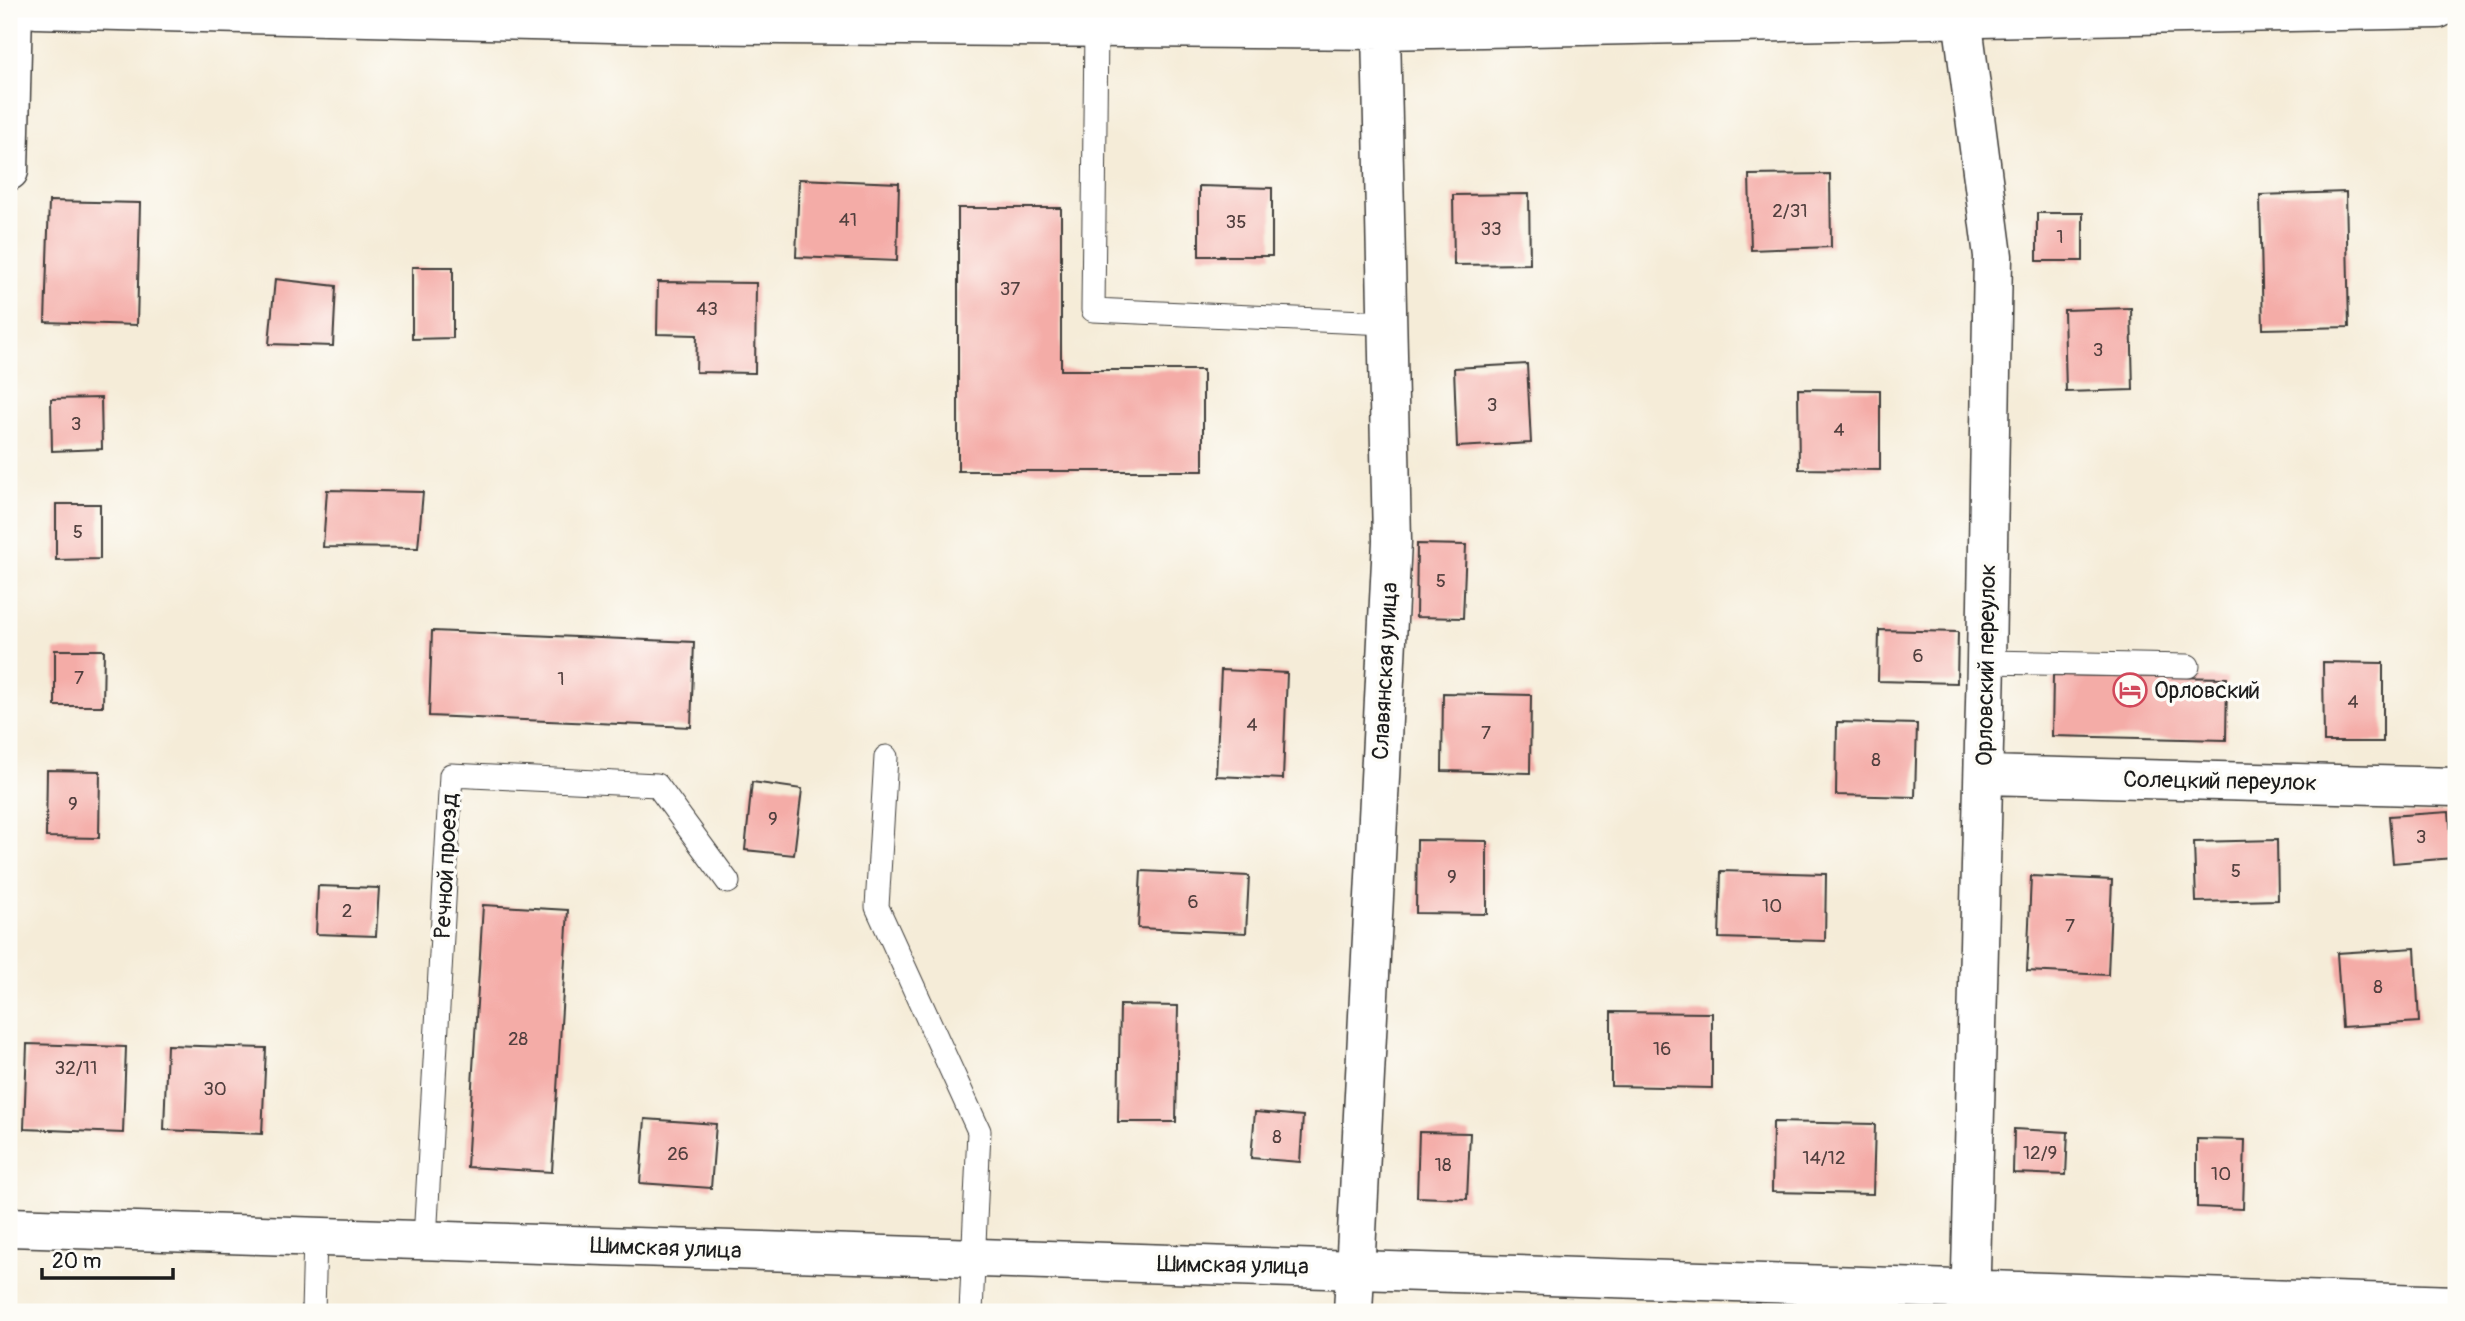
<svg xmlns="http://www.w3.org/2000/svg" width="2465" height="1321" font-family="Pangolin,sans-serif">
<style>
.building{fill:#f4aca7}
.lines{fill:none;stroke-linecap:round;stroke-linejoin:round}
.service-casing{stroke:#3d3b38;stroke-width:25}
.minor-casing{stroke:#3d3b38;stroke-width:41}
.tertiary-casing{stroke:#3d3b38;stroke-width:41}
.service{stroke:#fff;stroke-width:23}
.minor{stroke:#fff;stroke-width:38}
.tertiary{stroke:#fff;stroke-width:38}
.labels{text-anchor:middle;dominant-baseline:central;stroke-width:7;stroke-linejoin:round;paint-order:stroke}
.number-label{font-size:19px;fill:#52403f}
.street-label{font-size:23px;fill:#1c1c1c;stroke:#fdfcf7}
.poi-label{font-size:23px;fill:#1c1c1c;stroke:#fdfcf7;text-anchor:start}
</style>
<rect width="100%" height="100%" fill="#fdfcf7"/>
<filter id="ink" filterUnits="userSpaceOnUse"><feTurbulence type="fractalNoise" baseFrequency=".0143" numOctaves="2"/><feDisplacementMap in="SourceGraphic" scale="14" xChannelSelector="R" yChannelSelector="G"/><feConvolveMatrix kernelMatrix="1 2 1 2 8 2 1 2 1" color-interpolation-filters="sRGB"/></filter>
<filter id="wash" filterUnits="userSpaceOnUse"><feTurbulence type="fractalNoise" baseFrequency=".00686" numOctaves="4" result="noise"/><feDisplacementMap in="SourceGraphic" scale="28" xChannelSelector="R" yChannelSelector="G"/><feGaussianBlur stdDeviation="1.57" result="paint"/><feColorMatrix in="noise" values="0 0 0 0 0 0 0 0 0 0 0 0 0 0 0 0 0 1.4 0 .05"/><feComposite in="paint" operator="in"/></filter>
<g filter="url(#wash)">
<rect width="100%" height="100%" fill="#f5ecd8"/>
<g id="blocks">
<path class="building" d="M1830 174 1831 247 1751 250 1749 175Z
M799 179 899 183 897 261 796 257Z
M1199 186 1272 188V256H1199Z
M2346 192 2349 327 2263 329 2260 195Z
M1529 194 1530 264 1454 265 1453 195Z
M49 201 140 203 137 325 45 322Z
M958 208H1061V370H1203V471H958Z
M2037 213H2083V261H2037Z
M412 267H453V338L412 339Z
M275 279 336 286 333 346 269 344Z
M658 282 756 283 755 373 696 372 697 335 657 334Z
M2131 308 2133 390 2066 392 2064 310Z
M1527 364 1531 443 1457 447 1454 368Z
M1798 389 1880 390V470L1799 469Z
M101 398 102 449 52 451 51 399Z
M327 490 423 492 418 548 323 547Z
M56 504H100V559L56 560Z
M1417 544 1466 545 1463 618 1416 617Z
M1879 630 1958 632 1957 683 1878 681Z
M432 631 694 642 691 727 429 716Z
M55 650H104L103 706H55Z
M2323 662 2383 663V742H2324Z
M1221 670 1287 673 1283 779 1216 776Z
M2053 675 2227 678 2226 740 2052 736Z
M1443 693 1531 695 1530 773 1442 771Z
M1837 722 1917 724 1915 797 1836 795Z
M47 770 100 771 99 838 46 837Z
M752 782 802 789 794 855 745 850Z
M2449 812 2453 858 2393 863 2389 816Z
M1417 840 1487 841V914L1416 913Z
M2277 840 2278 900 2196 902 2194 842Z
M1141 871 1249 876 1246 933 1138 928Z
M1721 871 1826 874 1825 941 1719 938Z
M2031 876 2112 880 2108 975 2027 971Z
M318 886 379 888 376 936 316 934Z
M483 905 568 910 552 1172 467 1167Z
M2415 948 2419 1022 2342 1027 2337 953Z
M1120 1005 1178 1006 1176 1122H1118Z
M1611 1012 1712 1013V1088L1611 1086Z
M27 1044 126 1047 123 1133 24 1129Z
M167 1045 266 1048 262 1134 164 1130Z
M1255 1112 1303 1116 1300 1162 1251 1158Z
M645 1119 716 1124 711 1188 640 1183Z
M1773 1122 1875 1124 1873 1194 1772 1192Z
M2014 1129 2068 1132 2066 1175 2013 1173Z
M1419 1132 1470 1133 1467 1199 1417 1197Z
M2197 1139 2245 1140 2243 1209 2197 1207Z"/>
</g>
</g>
<g filter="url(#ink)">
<use href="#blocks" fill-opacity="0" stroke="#3d3b38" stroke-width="2"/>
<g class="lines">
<defs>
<path id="service" d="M1096 27 1093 310 1387 323
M1986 662 2188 666
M886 757 877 907 979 1131 971 1312
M425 1240 451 775 657 785 728 882
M313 1312 315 1237"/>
<path id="minor" d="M1961 9 1993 256 1986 662 1970 1312
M9 171 13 9
M1984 775 2456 787
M9 1227C825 1253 1641 1276 2456 1305"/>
<path id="tertiary" d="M36 9 652 24 1381 30 2438 9
M1353 1312 1392 541 1381 30"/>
</defs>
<use href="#service" class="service-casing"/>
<use href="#minor" class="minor-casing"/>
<use href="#tertiary" class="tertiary-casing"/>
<use href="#service" class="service"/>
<use href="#minor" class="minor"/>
<use href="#tertiary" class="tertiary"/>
</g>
</g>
<defs>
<symbol id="hotel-ring" viewBox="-11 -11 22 22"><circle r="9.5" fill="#fdfcf7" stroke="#d1495b" stroke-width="1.5"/><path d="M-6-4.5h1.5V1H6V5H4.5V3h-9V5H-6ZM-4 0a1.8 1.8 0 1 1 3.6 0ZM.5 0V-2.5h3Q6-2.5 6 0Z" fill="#d1495b"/></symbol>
</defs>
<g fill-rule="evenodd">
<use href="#hotel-ring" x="2111" y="671" width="38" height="38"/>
</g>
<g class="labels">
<g class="number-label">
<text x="1790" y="211">2/31</text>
<text x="848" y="220">41</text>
<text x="1236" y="222">35</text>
<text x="1491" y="229">33</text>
<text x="2060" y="237">1</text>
<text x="1010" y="289">37</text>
<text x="707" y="309">43</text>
<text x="2098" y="350">3</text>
<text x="1492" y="405">3</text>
<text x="76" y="424">3</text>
<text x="1839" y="430">4</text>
<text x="78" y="532">5</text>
<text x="1441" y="581">5</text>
<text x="1918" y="656">6</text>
<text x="79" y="678">7</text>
<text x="561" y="679">1</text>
<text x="2353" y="702">4</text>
<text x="1252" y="725">4</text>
<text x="1486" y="733">7</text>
<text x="1876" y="760">8</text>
<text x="73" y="804">9</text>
<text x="773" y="819">9</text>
<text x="2421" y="837">3</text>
<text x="2236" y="871">5</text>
<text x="1452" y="877">9</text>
<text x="1193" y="902">6</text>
<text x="1772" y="906">10</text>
<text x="347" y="911">2</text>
<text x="2070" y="926">7</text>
<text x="2378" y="987">8</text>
<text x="518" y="1039">28</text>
<text x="1662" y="1049">16</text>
<text x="76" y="1068">32/11</text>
<text x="215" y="1089">30</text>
<text x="1277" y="1137">8</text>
<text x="2040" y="1153">12/9</text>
<text x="678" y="1154">26</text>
<text x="1824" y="1158">14/12</text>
<text x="1443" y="1165">18</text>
<text x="2221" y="1174">10</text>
</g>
<g class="street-label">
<text transform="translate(1986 665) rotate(-89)">Орловский переулок</text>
<text transform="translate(1385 671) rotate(-87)">Славянская улица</text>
<text transform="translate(2220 781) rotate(1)">Солецкий переулок</text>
<text transform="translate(446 866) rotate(-87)">Речной проезд</text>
<text transform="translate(666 1248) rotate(2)">Шимская улица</text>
<text transform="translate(1233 1265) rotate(1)">Шимская улица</text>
</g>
<g class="poi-label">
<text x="2154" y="690">Орловский</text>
</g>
</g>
<rect width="2465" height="1321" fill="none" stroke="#fdfcf7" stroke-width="35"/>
<path d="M42 1268v10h131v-10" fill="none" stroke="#1c1c1c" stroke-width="3.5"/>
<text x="52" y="1268" font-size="21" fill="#1c1c1c" stroke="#fdfcf7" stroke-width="5" paint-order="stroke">20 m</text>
</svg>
